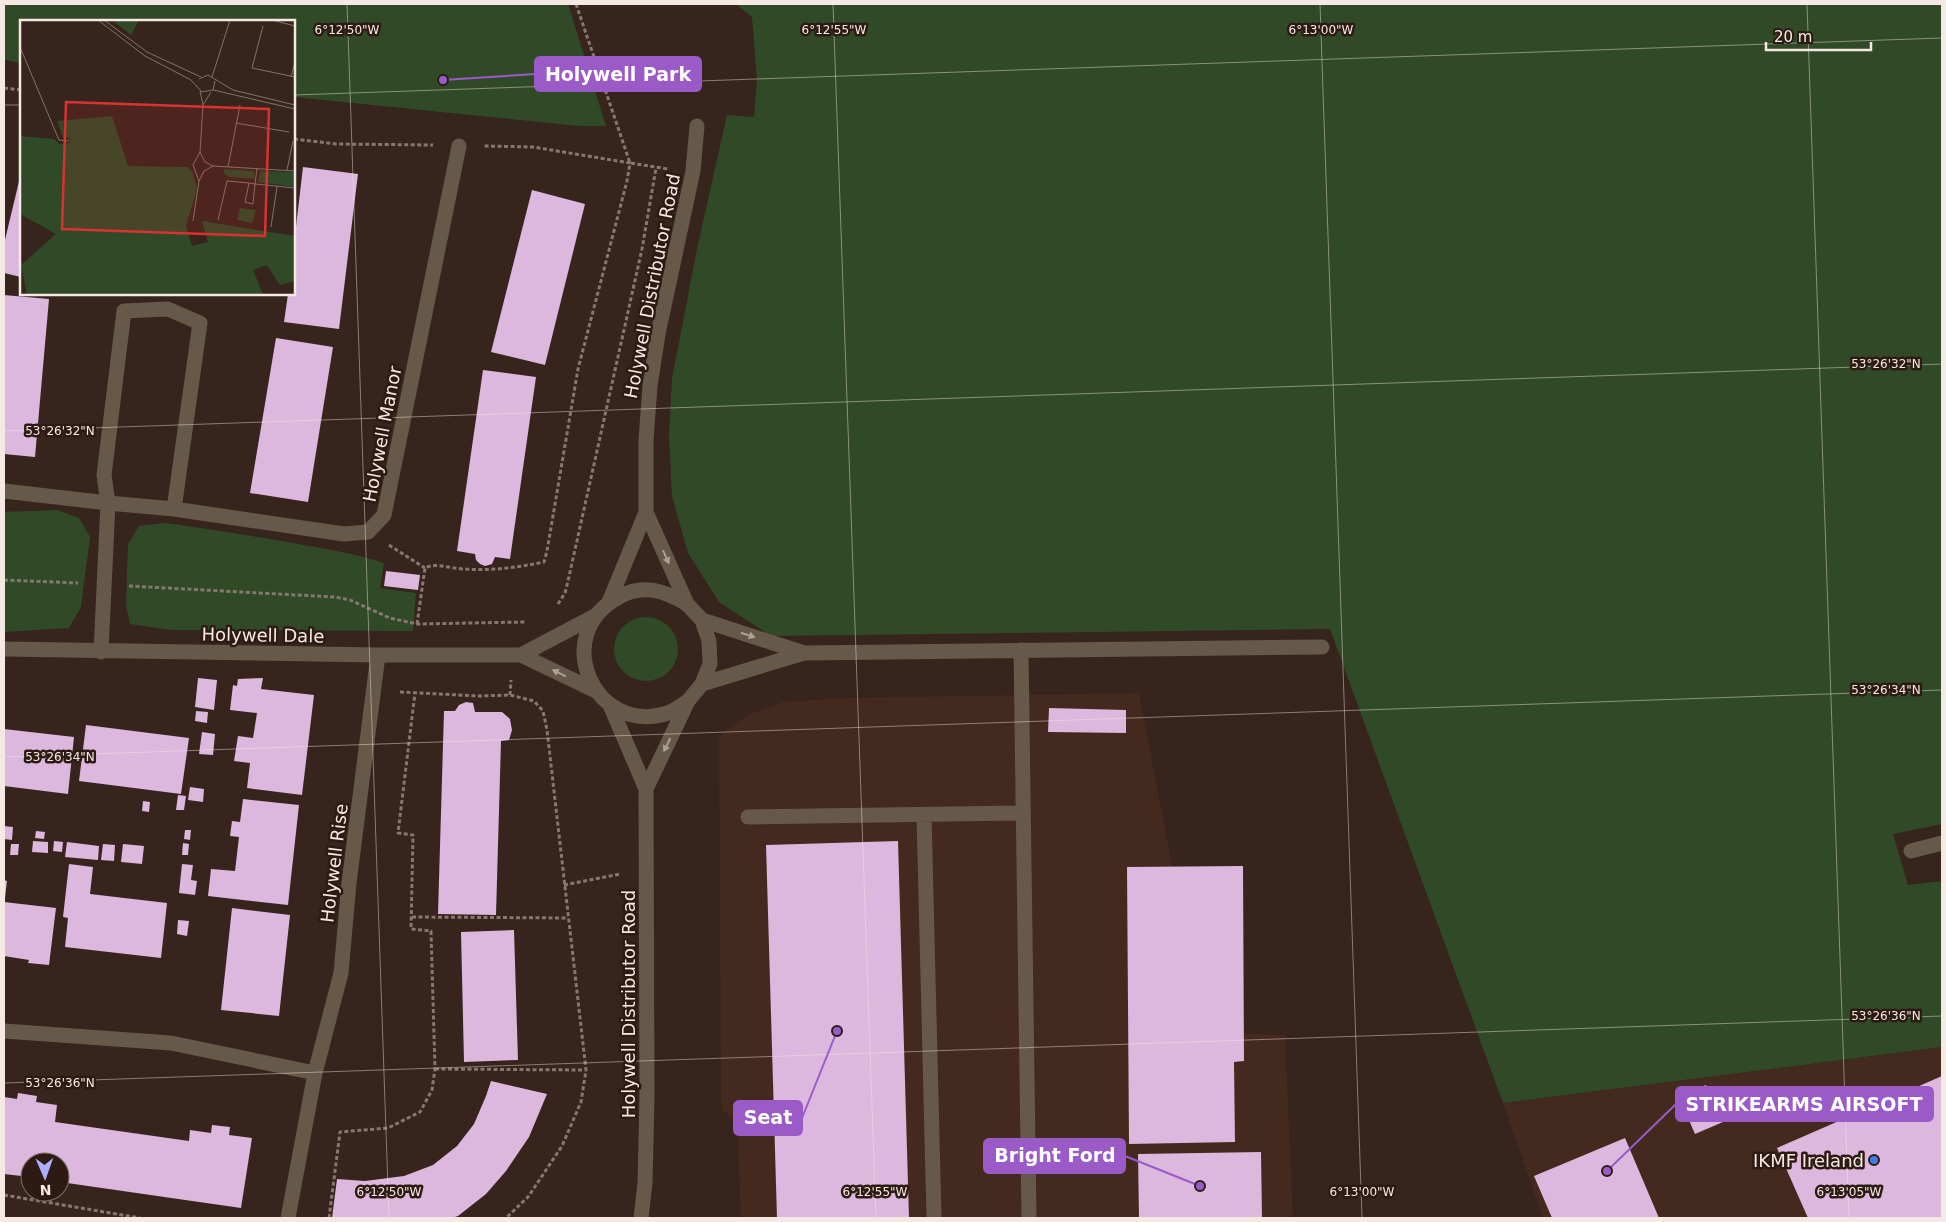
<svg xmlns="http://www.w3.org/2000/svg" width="1946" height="1222" font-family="'DejaVu Sans',sans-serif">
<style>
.built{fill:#43291e}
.green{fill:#304a27}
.building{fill:#dcb7de}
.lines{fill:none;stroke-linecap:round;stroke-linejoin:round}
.path{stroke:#887770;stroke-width:3;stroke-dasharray:4 2.5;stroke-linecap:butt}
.minor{stroke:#675949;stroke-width:15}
.oneway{fill:#aea096}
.ticks{fill:none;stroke:#f6e8e3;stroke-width:1;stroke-opacity:0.45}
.shop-dot{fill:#3f7fe0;stroke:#2d1b13;stroke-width:2}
.labels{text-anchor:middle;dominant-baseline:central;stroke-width:5;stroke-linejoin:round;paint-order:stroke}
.street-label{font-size:18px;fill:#f6e8e3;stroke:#2d1b13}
.poi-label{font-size:18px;fill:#f6e8e3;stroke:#2d1b13;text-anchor:end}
.inset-road{fill:none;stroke:#83726c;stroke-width:1}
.view{fill:#d83231;fill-opacity:0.15;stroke:#d83231;stroke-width:2.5}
.inset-edge{fill:none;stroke:#f6e8e3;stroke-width:2.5}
.ticks-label{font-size:12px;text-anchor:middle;fill:#f6e8e3;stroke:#2d1b13;stroke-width:5;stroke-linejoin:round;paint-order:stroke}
.leader{fill:none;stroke:#9a5bc8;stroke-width:2}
.callout-dot{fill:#9a5bc8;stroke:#2d1b13;stroke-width:2}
.callout{fill:#9a5bc8;stroke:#9a5bc8;stroke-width:2}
.callout-label{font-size:19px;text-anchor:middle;font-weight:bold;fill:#fff}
</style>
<rect width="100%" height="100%" fill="#37241c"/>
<path class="built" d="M1139 693 1204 1032 1285 1035 1293 1218H741L737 1120 721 1110 719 739 725 731 749 714 784 702 842 698Z
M1942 1047V1218H1543L1503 1103Z"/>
<path class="green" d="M4 4H568L606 126H579L294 97V21H21V63L4 60Z
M736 4H1942V824L1893 834 1908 885 1942 881V1047L1503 1103 1330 629 771 636 719 602 688 553 672 496 669 435 672 379 697 249 727 115 754 117 757 79 752 17Z
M57 510 79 518 90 537 81 607 69 628 4 632V512Z
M166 523C210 529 254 536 298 544 327 549 356 554 384 563L380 588 416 593 413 631 171 630 130 624 126 605 128 544 139 526Z
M614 649a32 32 0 1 1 64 0a32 32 0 1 1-64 0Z"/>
<path class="building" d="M303 167 358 174 339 329 284 322 288 294H294V244Z
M21 173V277L4 273V244Z
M532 190 585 204 545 365 491 352Z
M4 295 49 299 35 457 4 454Z
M276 338 333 347 308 502 250 493Z
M483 370 536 377 510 559 495 557 492 564 485 566 480 564 476 560 475 554 457 551Z
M386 571 420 575 418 590 384 586Z
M198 678 217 680 214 710 195 707Z
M263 678 261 689 314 695 302 795 247 788 250 763 234 761 238 736 253 738 257 713 230 710 233 685 237 686 238 679Z
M466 702 473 703 475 712H502L510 719 512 730 509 740 501 741 496 915 438 914 444 711H455L459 705Z
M1049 708 1126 710V733L1048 732Z
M196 711 208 712 207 723 195 721Z
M86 725 189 738 181 794 79 781Z
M4 729 74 737 68 794 4 786Z
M202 732 215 734 213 755 199 754Z
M190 787 204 789 203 802 188 800Z
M178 795 186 796 184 810H176Z
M243 799 299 805 288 905 208 896 211 869 235 871 239 837 230 836 232 821 240 822Z
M143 801 150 802 149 812 142 811Z
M4 826 13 827 12 840 4 839Z
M185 830H191L190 840 184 839Z
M36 831 45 832 44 839 35 838Z
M33 841 48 842V853L32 852Z
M54 841 63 842 62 852 53 851Z
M898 841 909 1218H777L766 845Z
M67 842 99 846 98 860 65 857Z
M183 843 189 844 188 855H182Z
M11 844H19L18 855H10Z
M103 844 115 845 114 861 101 860Z
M123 844 144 846 142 864 121 862Z
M69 864 93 867 90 894 167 903 161 958 65 947 68 918 63 917Z
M182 864 193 865 191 880 197 881 195 895 179 893Z
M1243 866 1244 1061 1234 1062 1235 1142 1129 1144 1127 867Z
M4 880 7 881 5 898H4Z
M4 902 56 908 49 965 28 963 29 960 4 956Z
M232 908 290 915 279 1016 221 1010Z
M178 920 189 921 187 936 177 934Z
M514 930 518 1060 464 1062 461 932Z
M1942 1076V1218H1808L1777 1148Z
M491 1081 547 1094 529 1137 506 1171 486 1194 458 1216 452 1218H332L337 1179 365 1181 404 1176 433 1165 457 1146 474 1124 486 1096Z
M1706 1085 1723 1122 1695 1134 1679 1097Z
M18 1093 37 1096 36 1102 57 1105 55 1122 189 1141 190 1130 211 1133 212 1125 230 1127 229 1135 252 1138 241 1208 60 1182V1162H30V1177L4 1174V1097L17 1099Z
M1625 1138 1659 1218H1552L1534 1176Z
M1261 1152 1262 1218H1139L1138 1154Z"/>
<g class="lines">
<path class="path" d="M576 4 630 163 668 169
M4 88 21 90
M294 139 336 144 433 145
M389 545 425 568
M4 580 78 583
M129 586 335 597 350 600 390 618 417 624 525 622
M558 604 565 593 568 581 642 249 656 168
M417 624 425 568C434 563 445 567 455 568 484 572 515 568 544 562L547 551 578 369 627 181 630 163 533 147 484 146
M400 692 478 696 510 695 534 701 543 711 547 730 586 1070 581 1102 562 1146 528 1197 506 1218
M510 695 511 680
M564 885 620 874
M412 917 568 918
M435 1069 586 1070
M4 1195 140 1218
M329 1218 340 1132 388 1128 420 1112 432 1090 435 1069 431 931 411 929 413 835 398 833 415 693"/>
<path class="minor" d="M4 491 108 503 104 475 124 311 168 309 200 323 174 509 108 503 101 652
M174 509 344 534 368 532 384 515 459 146
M646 512 687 604 702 620 709 641 710 664 702 684 688 701 646 789
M609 602 646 512V440L650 386 658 334 693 171 697 126
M687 604C665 591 643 583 619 597 549 634 594 737 668 713 675 710 682 705 688 701
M702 620 804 653
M4 649 378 655H521L595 616
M1021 650 1029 1218
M521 655 596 691
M702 684 804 653 1322 647
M610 705 646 789 647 1097 645 1183 641 1218
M924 815 934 1218
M748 817 1023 813
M1911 851 1942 843
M4 1031 171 1043 315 1073
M288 1218 315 1073 341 973 349 883 378 655"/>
</g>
<defs><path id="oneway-solid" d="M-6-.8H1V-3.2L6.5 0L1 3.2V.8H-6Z" transform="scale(1.25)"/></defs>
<g class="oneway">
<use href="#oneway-solid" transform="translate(666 557) rotate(66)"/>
<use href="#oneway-solid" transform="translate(748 635) rotate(17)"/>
<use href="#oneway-solid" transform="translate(559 673) rotate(-154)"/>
<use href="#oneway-solid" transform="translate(667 745) rotate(116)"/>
</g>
<path class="ticks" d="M347 4 389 1218M833 4 876 1218M1320 4 1362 1218M1807 4 1849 1218M294 95 1942 38M4 105H21M4 431 1942 364M4 757 1942 690M4 1083 1942 1016"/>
<circle class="shop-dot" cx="1874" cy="1160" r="5"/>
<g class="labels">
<g class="street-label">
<text transform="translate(652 286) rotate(-79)">Holywell Distributor Road</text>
<text transform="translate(382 434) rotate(-79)">Holywell Manor</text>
<text transform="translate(263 635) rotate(1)">Holywell Dale</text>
<text transform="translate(334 863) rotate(-83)">Holywell Rise</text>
<text transform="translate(628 1004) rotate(-90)">Holywell Distributor Road</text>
</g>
<g class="poi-label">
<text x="1864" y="1160">IKMF Ireland</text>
</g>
</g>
<g transform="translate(20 20)">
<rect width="275" height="275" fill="#37241c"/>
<path d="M92 0H119L111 15ZM92 96 108 146 167 147 172 151 177 169 166 206 172 226 188 222 182 201 275 216V261L260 265 247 245 233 250 243 274 237 275H7L1 245 36 214 0 194V116L34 119 40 124 50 123 49 117 43 118 37 101ZM204 149 234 151V159L209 157 204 153ZM240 151 275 152V167L238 162ZM220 188 236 190 232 203 217 200Z" fill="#304a27"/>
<path class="inset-road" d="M78 0 125 36 171 60 182 72 193 70 195 61M84 0 127 32 181 57M252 0 275 6M243 6 232 48 275 57M0 27 39 120 49 121M192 57 210 0M271 57 275 42M179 59 188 55 213 70 275 85M193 70 275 89M180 71 183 85 180 132 185 142 193 146 275 151M183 85 191 72M216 103 269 112M208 147 220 85M237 148 235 164 229 163 225 182 233 184 235 164 275 168M267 150 273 121M179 161 173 145 180 132M198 200 207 161 229 163M173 201 179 161 184 151 193 146M251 207 257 167"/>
<path class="view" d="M46 82 249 89 245 216 42 209Z"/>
<rect width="275" height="275" class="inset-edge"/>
</g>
<g class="ticks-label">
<text x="347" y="34">6°12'50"W</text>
<text x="834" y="34">6°12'55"W</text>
<text x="1321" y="34">6°13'00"W</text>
<text x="1886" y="368">53°26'32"N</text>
<text x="60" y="435">53°26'32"N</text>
<text x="1886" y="694">53°26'34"N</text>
<text x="60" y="761">53°26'34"N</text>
<text x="1886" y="1020">53°26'36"N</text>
<text x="60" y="1087">53°26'36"N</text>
<text x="389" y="1196">6°12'50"W</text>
<text x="875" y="1196">6°12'55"W</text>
<text x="1362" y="1196">6°13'00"W</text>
<text x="1849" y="1196">6°13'05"W</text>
</g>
<path class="leader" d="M443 80L535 74M1607 1171L1676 1104M837 1031L802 1118M1200 1186L1125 1156"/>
<g class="callout-dot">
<circle cx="443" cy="80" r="5"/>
<circle cx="1607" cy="1171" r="5"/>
<circle cx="837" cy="1031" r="5"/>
<circle cx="1200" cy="1186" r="5"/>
</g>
<g class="callout">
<rect x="535" y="57" width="166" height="34" rx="5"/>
<rect x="1676" y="1087" width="257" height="34" rx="5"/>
<rect x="734" y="1101" width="68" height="34" rx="5"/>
<rect x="984" y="1139" width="141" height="34" rx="5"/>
</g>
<g class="callout-label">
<text x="618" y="81">Holywell Park</text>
<text x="1804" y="1111">STRIKEARMS AIRSOFT</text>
<text x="768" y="1124">Seat</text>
<text x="1055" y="1162">Bright Ford</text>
</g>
<rect width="1946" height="1222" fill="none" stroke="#f6e8e3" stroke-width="10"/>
<g transform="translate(45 1177) rotate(178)"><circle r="24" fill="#2d1b13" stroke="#7d6d66"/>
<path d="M0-4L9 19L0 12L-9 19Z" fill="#acaffb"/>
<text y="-8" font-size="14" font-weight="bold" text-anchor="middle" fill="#f6e8e3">N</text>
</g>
<path d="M1766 42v8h105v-8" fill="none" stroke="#f6e8e3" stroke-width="2.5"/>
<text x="1774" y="42" font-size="15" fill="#f6e8e3" stroke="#2d1b13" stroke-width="4" paint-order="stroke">20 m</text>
</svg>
